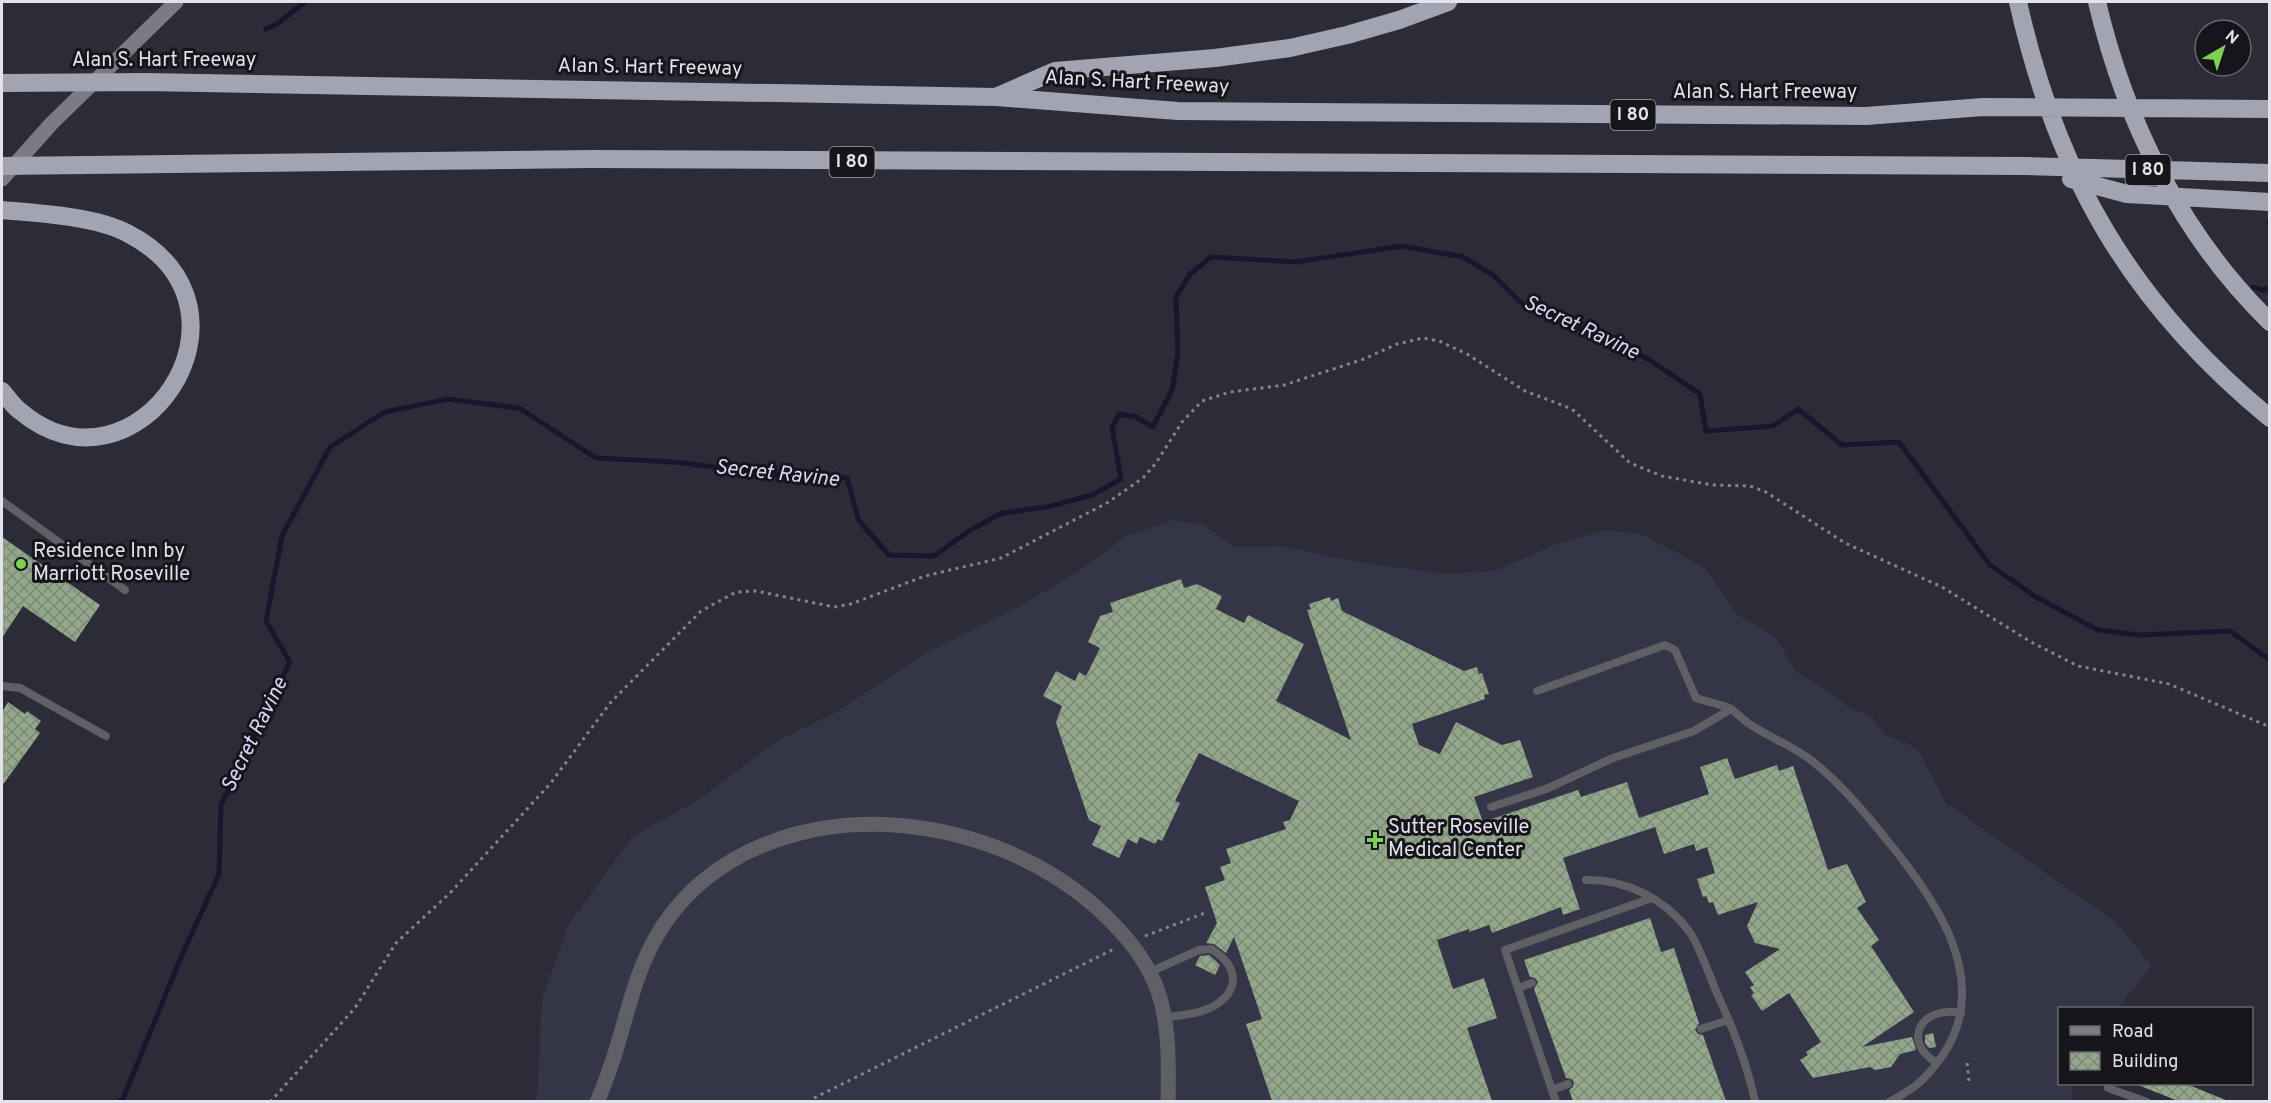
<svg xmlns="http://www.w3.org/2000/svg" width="2271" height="1103" font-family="Overpass,sans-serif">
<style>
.built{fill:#343546}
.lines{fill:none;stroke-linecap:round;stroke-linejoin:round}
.stream{stroke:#16162e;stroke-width:5}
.building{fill:url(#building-cross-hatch)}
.path{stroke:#82838c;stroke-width:3;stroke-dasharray:3 4.5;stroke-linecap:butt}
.service{stroke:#5f5f65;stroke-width:8}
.minor{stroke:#5f5f65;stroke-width:15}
.secondary{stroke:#7a7b84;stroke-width:15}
.motorway{stroke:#a3a4b1;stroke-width:18}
.poi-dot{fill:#7dd154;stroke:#15151a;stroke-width:2}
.labels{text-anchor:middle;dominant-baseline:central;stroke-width:6;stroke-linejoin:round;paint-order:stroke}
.shield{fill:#15151a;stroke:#a4a5ac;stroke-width:1.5}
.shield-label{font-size:18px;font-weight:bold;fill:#e2e3ea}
.street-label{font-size:20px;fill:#e2e3ea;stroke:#15151a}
.poi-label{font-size:20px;fill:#e2e3ea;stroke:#15151a;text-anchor:start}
.water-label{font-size:21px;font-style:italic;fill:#d6d8fa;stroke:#15151a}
</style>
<defs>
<pattern id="building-cross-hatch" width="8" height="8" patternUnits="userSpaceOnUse" patternTransform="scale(1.5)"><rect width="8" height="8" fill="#93a88b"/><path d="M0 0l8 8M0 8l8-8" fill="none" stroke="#7b8a76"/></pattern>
</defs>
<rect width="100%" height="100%" fill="#2b2c37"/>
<path class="built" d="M1173 520 1204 525 1234 547 1282 546 1358 562 1445 574 1498 570 1551 546 1601 531 1639 533 1704 567 1737 614 1777 639 1796 672 1829 691 1852 710 1870 715 1886 735 1917 748 1946 803 2116 922 2152 966 2118 1008H2060V1084H2071L2073 1101 535 1102 537 1096 542 998 569 924 633 836 700 799 777 741 831 715 924 654 1018 607 1079 571 1125 537Z"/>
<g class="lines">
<path class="stream" d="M266 29 277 24 305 2
M2269 222 2270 223
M2253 287 2262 290 2270 288
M118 1102 123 1099 178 964 219 874 221 805 290 662 266 621 282 536 330 447 385 412 448 399 519 408 596 458 674 462 789 476 847 478 859 521 889 555 934 556 969 531 1002 513 1047 507 1092 495 1121 479 1112 427 1119 414 1136 417 1153 427 1172 390 1178 355 1176 297 1190 274 1211 257 1296 262 1402 246 1463 257 1493 275 1520 302 1648 359 1700 394 1706 431 1773 426 1798 409 1842 445 1899 442 1990 565 2036 597 2098 630 2138 635 2230 631 2270 660"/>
</g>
<path class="building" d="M2 537 100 605 75 642 23 606 2 638Z
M1181 579 1184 588 1197 584 1222 596 1216 609 1244 623 1248 615 1304 644 1276 701 1351 740 1307 610 1311 609 1309 604 1330 597 1331 601 1338 598 1342 611 1464 671 1477 667 1479 674 1482 673 1489 694 1484 695 1485 699 1412 724 1419 745 1440 754 1456 722 1502 745 1520 740 1533 777 1474 797 1483 822 1578 790 1581 797 1627 782 1639 818 1709 794 1700 767 1727 758 1735 779 1777 765 1779 771 1793 766 1828 870 1847 864 1866 902 1857 908 1879 940 1871 946 1914 1012 1862 1047 1912 1037 1916 1050 1900 1054 1891 1067 1875 1070 1870 1067 1813 1078 1800 1060 1808 1055 1806 1052 1821 1042 1789 993 1762 1011 1751 995 1754 993 1750 987 1754 985 1745 972 1780 949 1755 943 1747 926 1758 902 1718 915 1713 902 1709 903 1706 896 1703 897 1697 879 1715 873 1707 847 1696 851 1694 844 1664 854 1655 827 1563 858 1580 909 1563 915 1561 907 1492 933 1489 925 1469 932V929L1437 940 1453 989 1484 978 1497 1018 1467 1028 1492 1101H1272L1246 1024 1262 1019 1234 937 1226 953 1214 944 1206 943 1217 923 1205 887 1225 880 1220 867 1231 863 1226 849 1286 829 1283 822 1290 820 1299 801 1199 753 1175 801 1180 803 1162 841 1158 839 1155 844 1140 837 1137 844 1128 839 1119 858 1092 845 1101 826 1089 820 1059 732 1056 722 1062 706 1043 696 1056 671 1075 681 1079 672 1086 676 1100 648 1088 642 1100 616 1113 612 1110 603Z
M8 702 25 714 27 711 41 721 35 729 40 733 2 786V712Z
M1650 918 1661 952 1674 948 1699 1023 1695 1030 1698 1034 1703 1035 1726 1101H1573L1569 1090 1573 1087 1574 1082 1571 1079 1566 1078 1534 989 1538 982 1535 978 1530 977 1524 960Z
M1209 955 1220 965 1215 975 1195 965 1200 956Z
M1933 1033 1936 1047 1929 1048 1925 1043V1035Z
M2133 1083H2184L2228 1101H2178Z"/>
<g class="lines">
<path class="path" d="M1145 936 1205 913
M1967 1063 1969 1081
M814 1098 1114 949
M270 1102 355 1008 396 943 450 893 550 784 611 702 701 611 736 592 756 591 834 607 851 604 925 576 1001 558 1107 503 1143 478 1156 463 1182 422 1202 401 1230 392 1284 385 1364 359 1397 344 1423 338 1439 341 1467 354 1525 391 1572 409 1630 463 1662 476 1712 485 1750 486 1766 492 1845 543 1942 587 2031 642 2078 666 2169 684 2270 727"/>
<path class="service" d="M2 501 125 590
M2 686 20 688 106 736
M1537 691 1665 645 1675 650 1696 698C1707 702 1721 704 1731 709 1737 713 1742 719 1748 723 1768 737 1791 745 1811 760 1839 782 1864 811 1886 839 1935 898 1993 980 1943 1055 1925 1080 1917 1087 1889 1102
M1491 807 1546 789 1613 758 1694 731 1731 709
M1586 880C1626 879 1665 899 1689 931 1699 945 1711 980 1719 998 1734 1031 1748 1066 1755 1102
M1150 972 1199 950 1211 949C1242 967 1240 997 1205 1010 1193 1015 1177 1015 1164 1018
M1518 988 1532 983
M1701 1029 1728 1020
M1937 1063C1900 1041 1922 1005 1961 1013
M2108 1088 2147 1102
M1552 1090 1568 1084
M1556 1102 1505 950 1652 898"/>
<path class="minor" d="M597 1102C634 1020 627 945 703 881 813 790 994 816 1096 907 1117 926 1137 947 1150 973 1170 1010 1169 1060 1168 1102"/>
<path class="secondary" d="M2 179 51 124 176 2"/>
<path class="motorway" d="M2018 2C2057 176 2131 304 2270 418
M2097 2C2125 121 2181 235 2270 322
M2 83 146 82 996 97 1178 111 1866 116 1983 107 2270 109
M998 96 1055 71 1215 58 1290 48 1347 35 1399 20 1448 2
M2 166 591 159 2026 166 2270 173
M2071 179 2127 194 2270 202
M2 210C37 213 95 216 127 233 274 308 136 509 20 411 13 406 7 397 2 391"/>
</g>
<g class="poi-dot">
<circle cx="21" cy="564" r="6"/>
<path d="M1372 831h6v6h6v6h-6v6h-6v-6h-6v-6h6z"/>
</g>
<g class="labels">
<g class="shield">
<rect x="1610.5" y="100" width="45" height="30" rx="4.5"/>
<rect x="829.5" y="147" width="45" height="30" rx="4.5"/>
<rect x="2125.5" y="155" width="45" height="30" rx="4.5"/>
</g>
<g class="shield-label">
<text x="1633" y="115">I 80</text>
<text x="852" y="162">I 80</text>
<text x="2148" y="170">I 80</text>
</g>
<g class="street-label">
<text x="164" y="61">Alan S. Hart Freeway</text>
<text transform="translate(650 68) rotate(1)">Alan S. Hart Freeway</text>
<text transform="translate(1137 83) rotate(3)">Alan S. Hart Freeway</text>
<text x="1765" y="93">Alan S. Hart Freeway</text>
</g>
<g class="poi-label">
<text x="33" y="552">Residence Inn by<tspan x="33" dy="23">Marriott Roseville</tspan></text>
<text x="1388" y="828">Sutter Roseville<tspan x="1388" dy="23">Medical Center</tspan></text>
</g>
<g class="water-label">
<text transform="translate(1581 328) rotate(25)">Secret Ravine</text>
<text transform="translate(777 474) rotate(6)">Secret Ravine</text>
<text transform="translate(255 735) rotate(-64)">Secret Ravine</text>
</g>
</g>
<rect width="2271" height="1103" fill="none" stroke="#e2e3ea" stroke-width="6"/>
<rect x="2058" y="1007" width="195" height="78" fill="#15151a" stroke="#67676d" stroke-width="1.5"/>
<rect x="2070" y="1026" width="30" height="9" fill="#7a7b84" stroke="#67676d" stroke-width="1.5"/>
<text x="2112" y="1037" font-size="18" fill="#e2e3ea">Road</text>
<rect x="2070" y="1052" width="30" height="18" fill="url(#building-cross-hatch)" stroke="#67676d" stroke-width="1.5"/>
<text x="2112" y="1067" font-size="18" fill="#e2e3ea">Building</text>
<g transform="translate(2223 48) rotate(39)"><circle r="28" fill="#15151a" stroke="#67676d" stroke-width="1.5"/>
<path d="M0-4.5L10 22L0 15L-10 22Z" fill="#7dd154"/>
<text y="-9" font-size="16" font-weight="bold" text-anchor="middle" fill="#e2e3ea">N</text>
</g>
</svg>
